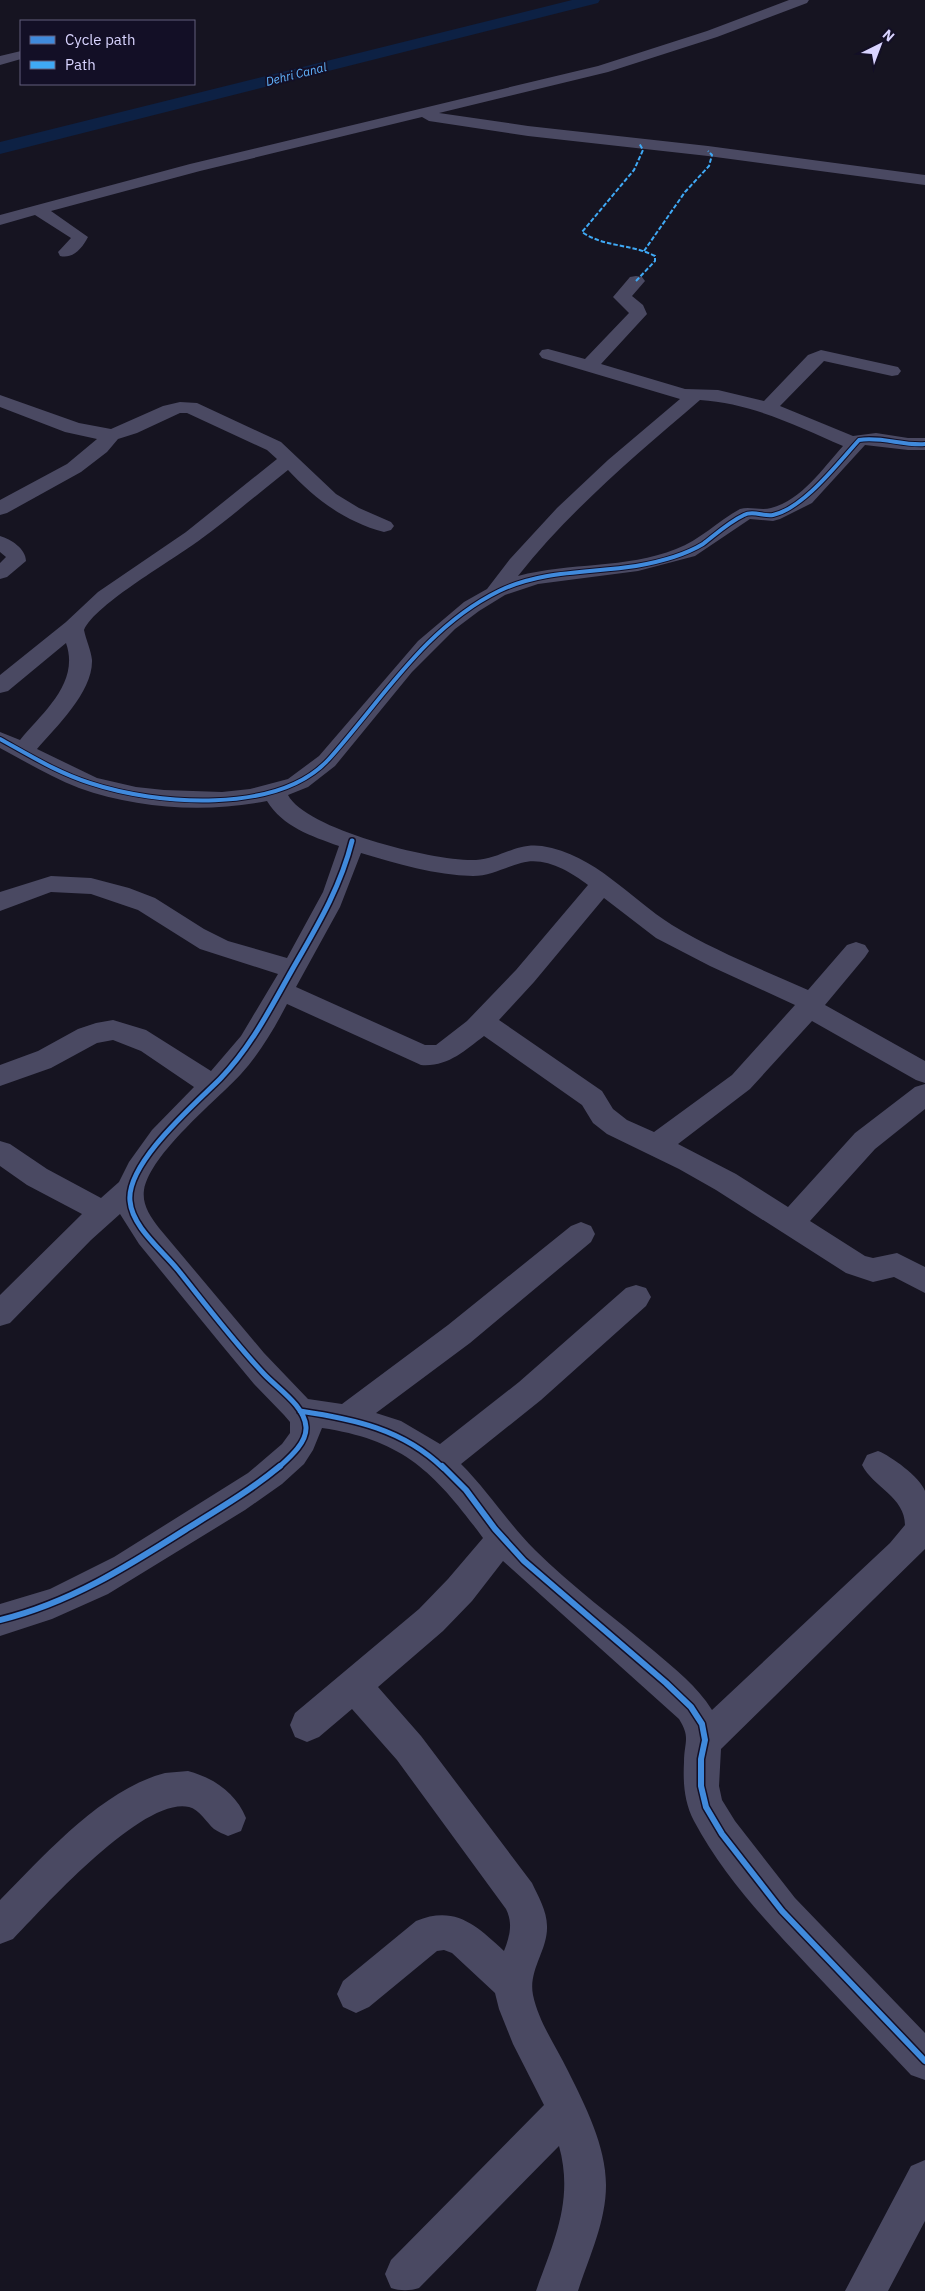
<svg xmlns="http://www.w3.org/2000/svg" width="925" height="2291" font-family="'IBM Plex Sans',sans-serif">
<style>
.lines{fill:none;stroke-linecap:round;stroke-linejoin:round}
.canal{fill:#0d2144;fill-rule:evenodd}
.minor{fill:#4a4962;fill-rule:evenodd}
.quiet{stroke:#3fa9f5;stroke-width:2;stroke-dasharray:4.5 2;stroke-linecap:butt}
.cycleway-far2-casing{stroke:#130f26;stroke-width:6}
.cycleway-far1-casing{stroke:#130f26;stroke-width:8}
.cycleway-casing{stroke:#130f26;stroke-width:9}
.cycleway-far2{stroke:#408adc;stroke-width:4}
.cycleway-far1{stroke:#408adc;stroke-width:5}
.cycleway{stroke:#408adc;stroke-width:6}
.labels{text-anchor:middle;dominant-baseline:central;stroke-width:4;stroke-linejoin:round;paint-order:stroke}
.far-water-label{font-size:12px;font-style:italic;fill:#62b6ff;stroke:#130f26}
</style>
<rect width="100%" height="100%" fill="#161421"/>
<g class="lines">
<path class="canal" d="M572 0H600L598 3 0 154V142Z"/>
<path class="minor" d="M789 0H809L807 3 717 37 608 72 439 113 528 126 708 146 925 175V185L708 156 528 136 429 121 422 117 200 171 51 211 88 237C82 248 74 259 60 256L58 252 71 238 35 215 0 225V215L190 164 598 66 707 31Z
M21 51V59L0 65V56Z
M636 276 642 277 645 281 632 296 643 305 647 314 601 364 685 389 718 390 764 401 808 355 821 350 898 367 901 371 898 375 892 376 824 361 780 406 853 436 876 433 908 438H925V450H908L865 445 812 503 780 519 773 521 750 519 695 556 638 571 538 584 505 595 479 611 455 629 412 672 335 766 308 787 288 795C306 830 437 862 476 860 499 859 517 842 542 846 596 855 628 897 672 925 715 951 763 970 808 990L847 945 856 942 865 945 869 951 865 957 825 1005 925 1061V1083L916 1080 812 1021 750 1089 678 1144 736 1174 788 1207 855 1133 915 1087 925 1084V1109L875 1149 810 1221 865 1256 873 1258 897 1253 925 1267V1293L894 1277 873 1282 846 1273 716 1190 679 1169 607 1134 593 1123 582 1105 484 1036C464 1051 448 1067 421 1065L287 1004C274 1029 260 1053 241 1074 215 1102 151 1153 144 1190 142 1205 150 1216 159 1228L264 1353 308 1399 342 1404 448 1325 571 1226 581 1222 591 1226 595 1234 591 1242 470 1343 376 1413 401 1421 440 1444 519 1382 626 1288 636 1285 646 1288 651 1297 646 1306 541 1400 461 1464C488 1491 508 1523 535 1550 571 1586 615 1618 654 1651 675 1669 697 1686 712 1710L890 1543 905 1525C905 1497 873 1487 862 1465L867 1455 878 1451C891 1456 920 1477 925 1491 925 1499 925 1538 925 1549L721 1749 719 1786 722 1800 735 1821 795 1898 925 2033V2080L911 2075C877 2039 843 2003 809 1967 767 1922 723 1876 694 1821 684 1802 683 1782 684 1762 684 1742 691 1738 679 1719L503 1561 472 1601 443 1631 378 1687 421 1736 532 1883C538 1896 547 1911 547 1926 548 1950 528 1970 533 1995 539 2023 556 2046 568 2071 585 2105 606 2146 606 2185 606 2222 589 2257 578 2291H536C554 2241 574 2200 559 2146L419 2288C410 2291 400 2291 391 2288L385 2274 391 2260 544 2105 513 2044 499 2009 495 1993 452 1953 444 1950 437 1951 369 2007 356 2013 343 2007 337 1994 343 1981 416 1921C455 1905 476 1925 504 1951 510 1936 513 1923 506 1909L397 1760 352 1709 319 1737 307 1742 295 1737 290 1725 295 1713 419 1609 448 1579 483 1538C435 1473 404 1440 322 1428L313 1450 304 1464 282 1484 245 1510 108 1594 52 1619 0 1636V1604L50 1589 114 1557 248 1473 282 1444 290 1433V1422L284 1415 254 1384 220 1343 139 1244 120 1214 91 1240 10 1323 0 1326V1295L82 1214 27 1185 0 1166V1141L10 1144 47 1169 101 1198 119 1182 129 1162 152 1130 194 1087 141 1051 113 1040 97 1043 51 1068 0 1086V1065L38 1051 78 1029 96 1023 113 1020 146 1030 211 1071 241 1036 278 974 200 949 138 910 91 894 51 892 0 911V892L51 876 91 878 129 888 155 898 204 929 228 941 287 958 323 892 339 846C311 836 283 827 267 801 206 813 138 809 79 788 51 777 26 762 0 748V732L20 740C43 712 80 683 66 643L8 691 0 693V675L66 622 98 592 186 532 277 459 267 450 187 413H180L137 433 118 439 107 452 81 472 7 513 0 515V500L67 464 97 439 65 432 0 407V395L79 423 111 429 163 406 180 402 197 403 281 442 336 494 359 508 391 522 394 526 391 530 384 532C345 522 314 498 288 470 259 493 231 517 201 539 175 559 95 604 84 630 86 640 91 650 92 660 93 692 56 727 37 749L97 778 136 787 164 790 222 792 250 789 288 779 319 756 418 641 464 602 487 589 510 559 557 508 608 460 680 399 542 358 539 354 542 350 548 349 585 359 629 313 613 297 630 277ZM700 400C751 403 797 426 843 446 823 468 802 500 771 508 761 511 750 506 740 509 718 521 700 540 676 549 626 569 570 562 518 576 570 510 636 455 700 400ZM361 853C397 864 435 875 473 876 490 876 505 867 521 863 544 856 570 871 588 885L516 970 467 1021 436 1045H425L296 987 340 907ZM604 898 656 938 710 966 795 1005 732 1075 654 1132 627 1120 613 1109 602 1091 499 1020 534 982Z
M0 536C11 539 26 549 26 561L7 577 0 579V563L6 557 0 552Z
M188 1771C214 1778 236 1793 246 1818L241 1831 228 1836C224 1834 218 1832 214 1829 207 1823 199 1809 189 1807 143 1796 44 1907 13 1939L0 1944V1900C45 1855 101 1790 165 1773 172 1772 181 1772 188 1771Z
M925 2160V2221L888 2291H845L911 2166Z"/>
<path class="quiet" d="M644 251 685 192 709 166 712 155 708 151
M636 281 655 261V256C632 244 603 247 582 232L634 170 643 150 639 143"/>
<defs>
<path id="cycleway-far2" d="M0 739C29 755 58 773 90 783 156 805 278 815 329 759 382 700 425 627 499 591 542 570 590 573 636 566 659 562 683 556 703 544 716 534 729 522 744 515 753 510 764 517 773 515 804 508 838 463 859 440 881 436 903 446 925 444"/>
<path id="cycleway-far1" d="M300 1411C353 1419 403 1429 443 1468
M278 1468C289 1458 307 1443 306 1427 305 1406 277 1388 264 1374 233 1341 206 1305 178 1270 162 1250 132 1227 130 1201 126 1163 195 1104 220 1079 251 1047 270 1009 292 970 316 928 340 889 352 841"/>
<path id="cycleway" d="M442 1466 466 1490 495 1529 524 1561 666 1683 691 1707 702 1724 705 1740 701 1759V1786L706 1807 722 1834 782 1911 925 2061
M0 1620C70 1603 128 1566 188 1528 219 1509 251 1490 280 1466"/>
</defs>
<use href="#cycleway-far2" class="cycleway-far2-casing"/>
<use href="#cycleway-far1" class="cycleway-far1-casing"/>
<use href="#cycleway" class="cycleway-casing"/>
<use href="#cycleway-far2" class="cycleway-far2"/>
<use href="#cycleway-far1" class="cycleway-far1"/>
<use href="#cycleway" class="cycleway"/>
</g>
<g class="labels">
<g class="far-water-label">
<text transform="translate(296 74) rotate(-14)">Dehri Canal</text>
</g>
</g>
<rect x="20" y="20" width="175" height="65" fill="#130f26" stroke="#625e7d"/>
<rect x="30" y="36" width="25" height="8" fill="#408adc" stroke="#625e7d"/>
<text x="65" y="45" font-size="15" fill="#d9d4ff">Cycle path</text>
<rect x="30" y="61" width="25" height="8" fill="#3fa9f5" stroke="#625e7d"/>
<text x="65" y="70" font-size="15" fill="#d9d4ff">Path</text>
<g transform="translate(880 45) rotate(42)" stroke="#130f26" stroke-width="4" paint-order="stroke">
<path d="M0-4L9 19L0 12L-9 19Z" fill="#d9d4ff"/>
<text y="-8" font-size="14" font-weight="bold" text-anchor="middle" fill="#d9d4ff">N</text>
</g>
</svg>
